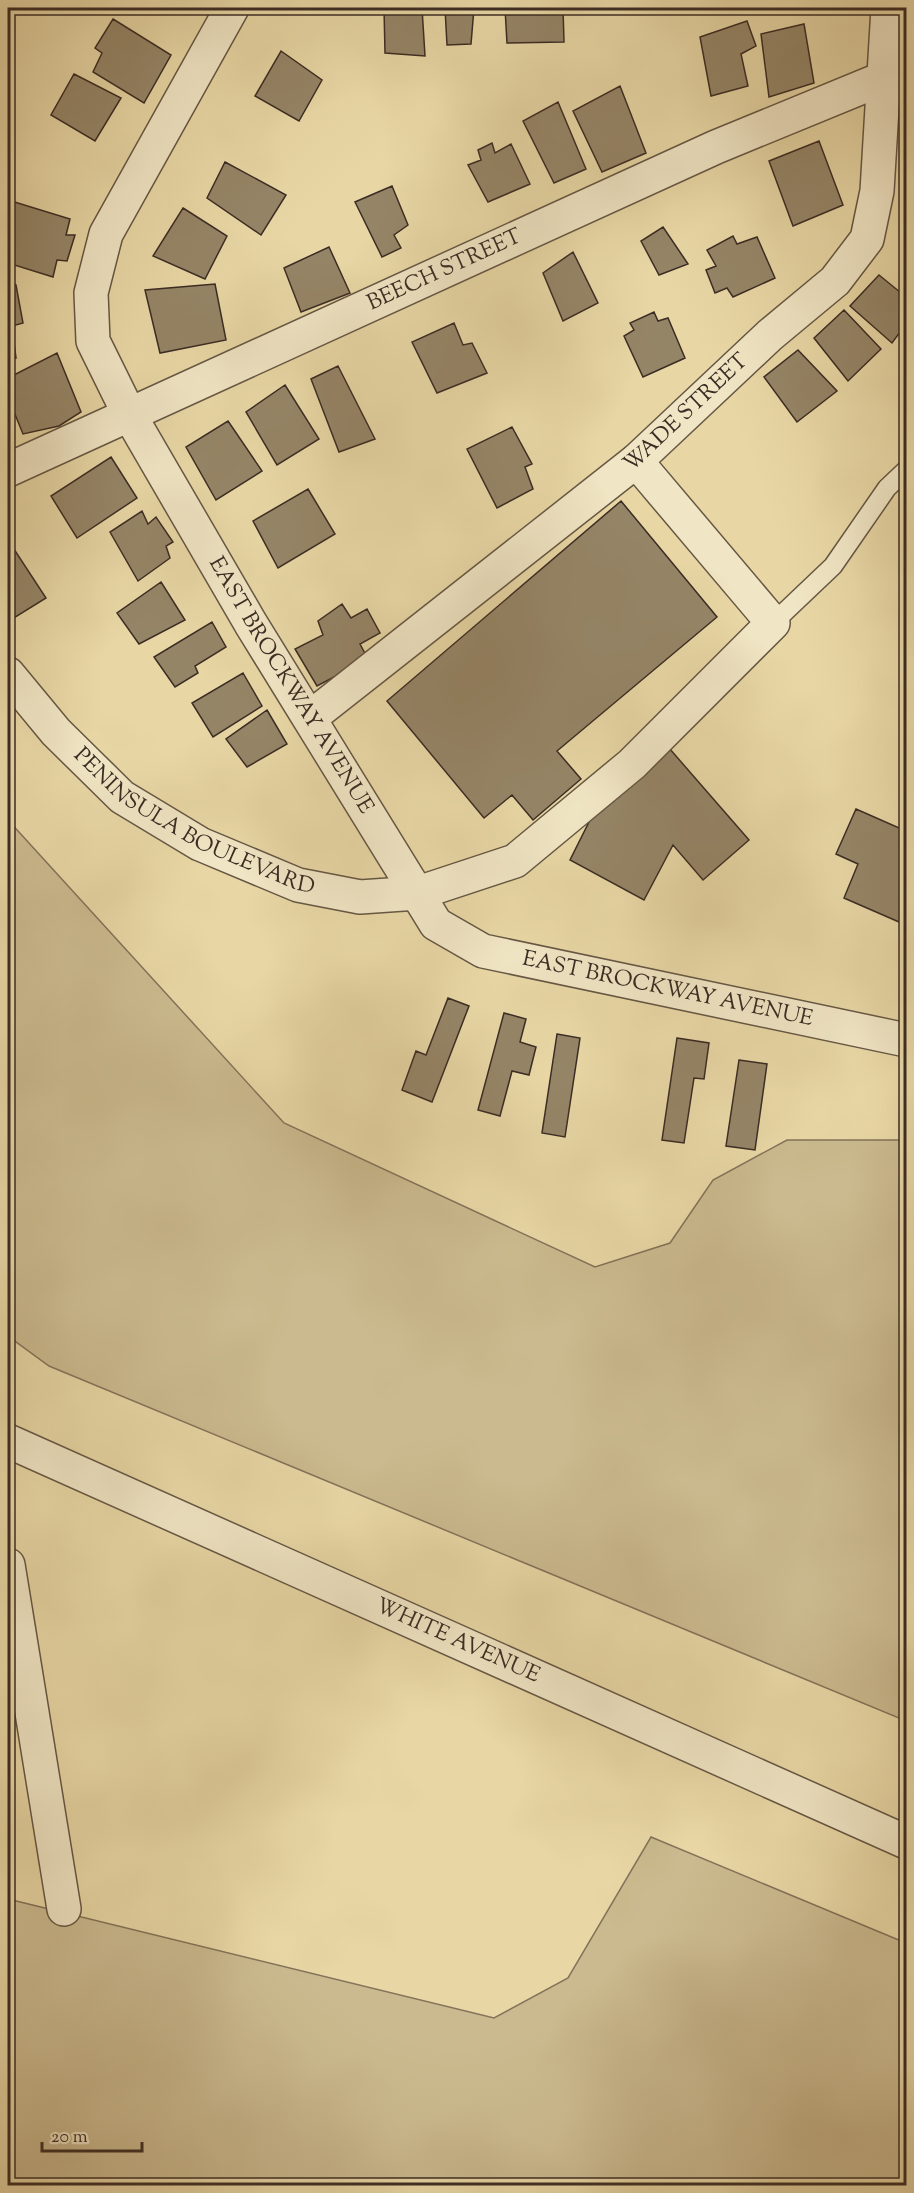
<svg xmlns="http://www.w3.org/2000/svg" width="914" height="2193" font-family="'Sorts Mill Goudy',serif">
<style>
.green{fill:#cbba8f;stroke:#83735a;stroke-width:1.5}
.building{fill:#958567;stroke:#3b2c24;stroke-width:1.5}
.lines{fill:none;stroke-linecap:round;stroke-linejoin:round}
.lane-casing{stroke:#665744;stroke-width:21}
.street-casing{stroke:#665744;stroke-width:36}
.lane{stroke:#f0e5c4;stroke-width:18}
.street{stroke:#f0e5c4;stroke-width:33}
.labels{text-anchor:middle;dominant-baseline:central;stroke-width:6;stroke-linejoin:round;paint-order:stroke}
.street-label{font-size:22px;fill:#3b2c24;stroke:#f0e5c4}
</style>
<rect width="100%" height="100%" fill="#e8d7a5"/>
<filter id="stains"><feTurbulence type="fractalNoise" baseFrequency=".00333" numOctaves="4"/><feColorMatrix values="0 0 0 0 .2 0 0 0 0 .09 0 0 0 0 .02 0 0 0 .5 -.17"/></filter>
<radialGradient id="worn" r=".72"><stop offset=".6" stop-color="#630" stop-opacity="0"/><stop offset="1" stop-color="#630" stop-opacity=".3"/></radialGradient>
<path class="green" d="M8 820 284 1123 595 1267 670 1243 713 1180 787 1140H906V1721L49 1366 8 1336Z
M651 1837 906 1943V2185L8 2186V1899L494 2018 568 1978Z"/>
<path class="building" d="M384 8H422L425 56 385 53Z
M445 8H474L471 44 447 45Z
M505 8H563L564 42 507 43Z
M113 19 171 55 144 103 93 72 102 53 95 48Z
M747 21 756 46 741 54 748 86 711 96 700 37Z
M804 24 814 83 769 97 761 34Z
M281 51 322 80 299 121 255 96Z
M74 74 121 98 95 141 51 115Z
M620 86 646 153 602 172 573 111Z
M558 102 586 169 554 183 523 121Z
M819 141 843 205 793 226 769 161Z
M492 143 495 153 511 144 530 184 488 202 468 165 481 160 478 150Z
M225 162 286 195 261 235 207 198Z
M392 186 408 225 394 235 401 248 382 257 355 202Z
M8 200 70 219 66 235H75L67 261 57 260 53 277 8 263Z
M183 208 227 236 205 279 153 256Z
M663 227 688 264 659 275 641 241Z
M733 236 737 244 757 237 775 278 733 297 727 288 715 293 706 270 716 266 707 250Z
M329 247 350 293 301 312 284 268Z
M573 252 598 303 563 321 543 273Z
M879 275 906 297V324L892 343 850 306Z
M8 280 16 285 23 323 12 326 16 358 8 359Z
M215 284 226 340 160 353 145 290Z
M844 310 881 349 848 381 814 338Z
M654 312 658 321 668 318 685 358 643 377 624 336 634 330 630 323Z
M454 323 463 345 472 343 487 373 437 393 412 342Z
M798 350 837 391 797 422 764 377Z
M57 353 81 412 59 426 23 434 8 397V378Z
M338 366 375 439 339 452 311 379Z
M285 385 319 439 277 465 246 412Z
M228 421 262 471 216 500 186 447Z
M512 427 532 464 525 467 533 489 497 508 467 449Z
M111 457 137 498 77 538 51 496Z
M308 489 335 534 278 568 253 521Z
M621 501 717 617 557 751 581 779 533 820 512 795 484 818 387 701Z
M142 511 148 524 156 517 173 542 166 546 170 558 138 581 110 532Z
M8 540 46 598 9 621 8 619Z
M161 582 185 620 139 644 117 613Z
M342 604 351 618 367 609 380 633 360 644 368 659 317 686 295 649 323 635 318 621Z
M212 622 226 647 195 666 198 673 175 687 154 657Z
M243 673 262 706 213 737 192 703Z
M267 710 287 744 247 767 226 739Z
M669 748 749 840 703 880 673 845 644 900 570 860 594 812Z
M856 809 906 831V925L844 898 858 864 836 854Z
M448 998 469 1006 432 1102 402 1090 416 1051 426 1055Z
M504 1013 526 1019 520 1042 536 1047 529 1075 512 1071 500 1116 478 1110Z
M557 1034 580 1038 565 1137 542 1133Z
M677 1038 709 1043 704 1079 694 1078 684 1143 662 1140Z
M739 1060 767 1064 755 1150 726 1146Z"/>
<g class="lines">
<defs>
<path id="lane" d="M773 623 833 566 887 488 906 470"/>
<g id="street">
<path id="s1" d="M232 8 106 234 91 293 93 341 129 414 251 624 436 924 483 951 906 1040"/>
<path id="s2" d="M8 470 716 147 884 78"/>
<path id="s3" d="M8 674 56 732 122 797 200 844 298 885 360 897 418 893 515 861 632 764 773 623 636 461"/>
<path id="s4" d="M311 717 636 461 770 335 835 281 867 239 877 191 888 8"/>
<path id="s5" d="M8 1441 906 1842"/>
<path d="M8 1565 64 1909"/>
</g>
</defs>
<use href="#lane" class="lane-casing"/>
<use href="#street" class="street-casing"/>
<use href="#lane" class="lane"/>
<use href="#street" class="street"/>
</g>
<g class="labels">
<g class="street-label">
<text stroke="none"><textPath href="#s2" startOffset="480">BEECH STREET</textPath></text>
<text stroke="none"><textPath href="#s4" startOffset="483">WADE STREET</textPath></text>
<text stroke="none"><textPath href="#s1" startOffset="765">EAST BROCKWAY AVENUE</textPath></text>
<text stroke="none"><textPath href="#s3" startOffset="243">PENINSULA BOULEVARD</textPath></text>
<text stroke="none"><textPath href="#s1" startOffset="1287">EAST BROCKWAY AVENUE</textPath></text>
<text stroke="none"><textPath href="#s5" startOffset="492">WHITE AVENUE</textPath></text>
</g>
</g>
<rect width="914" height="2193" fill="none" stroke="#e8d7a5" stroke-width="30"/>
<rect x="9" y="9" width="896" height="2175" fill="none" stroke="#3b2c24" stroke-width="3"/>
<rect x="15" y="15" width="884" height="2163" fill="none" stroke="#3b2c24" stroke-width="1.5"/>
<path d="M42 2142v9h100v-9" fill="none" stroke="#3b2c24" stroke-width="3"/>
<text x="51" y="2142" font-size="18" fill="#3b2c24" stroke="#f0e5c4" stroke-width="4.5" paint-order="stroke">20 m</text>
<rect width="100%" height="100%" filter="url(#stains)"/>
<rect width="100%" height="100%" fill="url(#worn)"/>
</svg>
